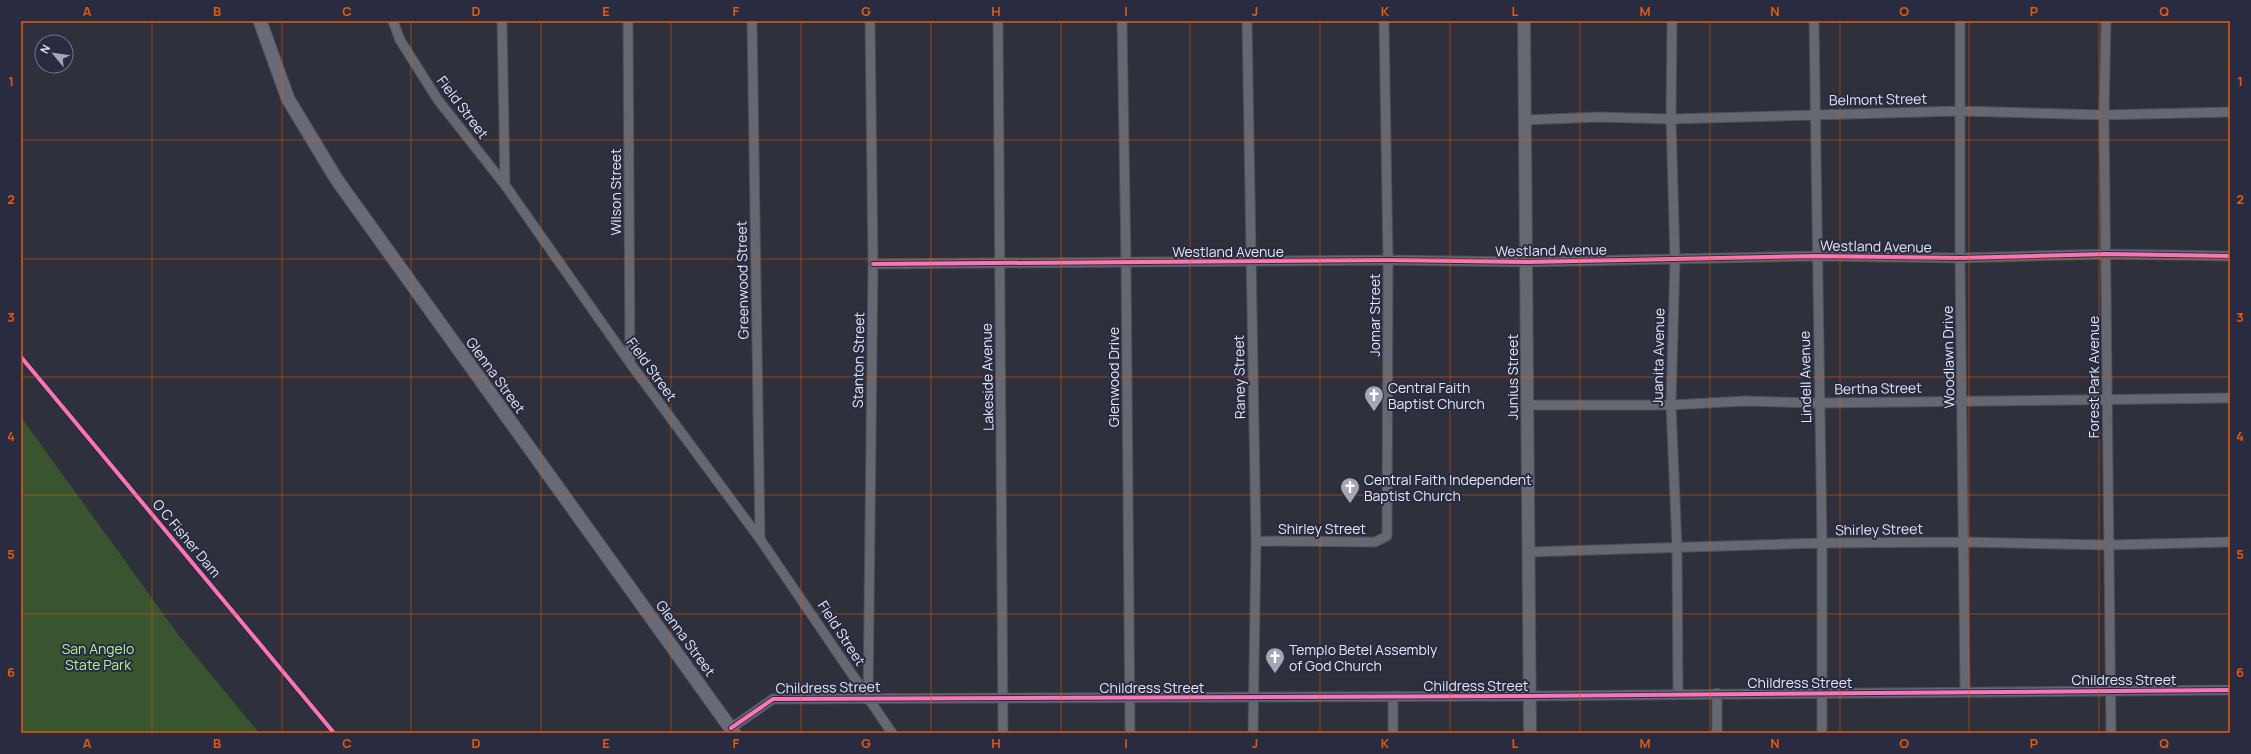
<svg xmlns="http://www.w3.org/2000/svg" width="2251" height="754" font-family="Manrope,sans-serif">
<style>
.green{fill:#38552f}
.lines{fill:none;stroke-linecap:round;stroke-linejoin:round}
.minor-casing{stroke:#4c4e58;stroke-width:11}
.tertiary-casing{stroke:#4c4e58;stroke-width:14}
.secondary-casing{stroke:#4c4e58;stroke-width:15}
.minor{stroke:#656771;stroke-width:9}
.tertiary{stroke:#656771;stroke-width:12}
.secondary{stroke:#686a76;stroke-width:13}
.cycleway-casing{stroke:#292c40;stroke-width:6}
.cycleway{stroke:#fb73b8;stroke-width:4}
.grid{fill:none;stroke:#e8590c;stroke-width:1;stroke-opacity:0.55}
.labels{text-anchor:middle;dominant-baseline:central;stroke-width:4;stroke-linejoin:round;paint-order:stroke}
.street-label{font-size:14px;fill:#e3e6f4;stroke:#292c40}
.poi-label{font-size:14px;fill:#e3e6f4;stroke:#292c40;text-anchor:start}
.park-label{font-size:14px;fill:#b3f09c;stroke:#292c40}
.neatline{fill:none;stroke:#e8590c;stroke-width:1.5}
.grid-label{font-size:13px;text-anchor:middle;font-weight:bold;fill:#e8590c}
</style>
<rect width="100%" height="100%" fill="#2e303b"/>
<path class="green" d="M21 417 180 637 259 733H21Z"/>
<g class="lines">
<defs>
<path id="minor" d="M393 21 400 40 438 100 505 185 630 363 760 539 892 733
M502 21 505 185
M628 21 630 363
M752 21 760 539
M998 21 1003 733
M1122 21 1126 262 1130 733
M1247 21 1256 541 1253 733
M1672 21 1671 119 1675 259 1671 405 1677 547 1678 694
M1814 21 1822 543V733
M1960 21V258L1965 692
M2106 21 2104 115 2111 733
M1526 120 1598 117 1671 119 1959 111 2104 115 2230 112
M873 264 1388 260 1528 262 1817 256 1960 258 2107 254 2230 256
M1526 405H1671L1745 401 1819 403 2230 398
M1256 541 1375 542 1387 536 1388 260 1384 21
M1529 552 1822 543 1964 542 2108 545 2230 542
M1717 693V733
M1393 696V733
M868 700 873 264 870 21
M731 728 773 699 1530 696 2230 690"/>
<path id="tertiary" d="M1524 21 1530 733"/>
<path id="secondary" d="M260 21 288 99 337 180 734 733"/>
</defs>
<use href="#minor" class="minor-casing"/>
<use href="#tertiary" class="tertiary-casing"/>
<use href="#secondary" class="secondary-casing"/>
<use href="#minor" class="minor"/>
<use href="#tertiary" class="tertiary"/>
<use href="#secondary" class="secondary"/>
<defs>
<path id="cycleway" d="M873 264 1388 260 1528 262 1817 256 1960 258 2107 254 2230 256
M21 357 334 733
M731 728 773 699 1530 696 2230 690"/>
</defs>
<use href="#cycleway" class="cycleway-casing"/>
<use href="#cycleway" class="cycleway"/>
</g>
<path class="grid" d="M152 21V733M282 21V733M411 21V733M541 21V733M671 21V733M801 21V733M931 21V733M1061 21V733M1190 21V733M1320 21V733M1450 21V733M1580 21V733M1710 21V733M1840 21V733M1969 21V733M2099 21V733M21 140H2230M21 259H2230M21 377H2230M21 495H2230M21 614H2230"/>
<defs>
<symbol id="church-pin" viewBox="-11 -11 22 30"><path d="M0 17L-7.5 6A9.5 9.5 0 1 1 7.5 6Z" fill="#a4a6b3" stroke="#292c40"/><path d="M-1.2-6h2.4v3.5h3.3v2.4h-3.3V6h-2.4V-.1h-3.3v-2.4h3.3Z" fill="#fff"/></symbol>
</defs>
<g fill-rule="evenodd">
<use href="#church-pin" x="1363" y="384" width="22" height="30"/>
<use href="#church-pin" x="1339" y="476" width="22" height="30"/>
<use href="#church-pin" x="1264" y="646" width="22" height="30"/>
</g>
<g class="labels">
<g class="street-label">
<text transform="translate(1878 99) rotate(-1)">Belmont Street</text>
<text transform="translate(463 107) rotate(53)">Field Street</text>
<text transform="translate(615 192) rotate(-90)">Wilson Street</text>
<text transform="translate(1876 246) rotate(1)">Westland Avenue</text>
<text transform="translate(1551 250) rotate(-1)">Westland Avenue</text>
<text x="1228" y="251">Westland Avenue</text>
<text transform="translate(742 280) rotate(-91)">Greenwood Street</text>
<text transform="translate(1374 315) rotate(-90)">Jomar Street</text>
<text transform="translate(1658 357) rotate(-89)">Juanita Avenue</text>
<text transform="translate(1948 357) rotate(-91)">Woodlawn Drive</text>
<text transform="translate(858 360) rotate(-89)">Stanton Street</text>
<text transform="translate(652 369) rotate(54)">Field Street</text>
<text transform="translate(496 375) rotate(54)">Glenna Street</text>
<text transform="translate(987 377) rotate(-91)">Lakeside Avenue</text>
<text transform="translate(1113 377) rotate(-90)">Glenwood Drive</text>
<text transform="translate(1239 377) rotate(-91)">Raney Street</text>
<text transform="translate(1512 377) rotate(-90)">Junius Street</text>
<text transform="translate(1805 377) rotate(-91)">Lindell Avenue</text>
<text transform="translate(2093 377) rotate(-90)">Forest Park Avenue</text>
<text transform="translate(1878 388) rotate(-1)">Bertha Street</text>
<text x="1322" y="528">Shirley Street</text>
<text transform="translate(1879 529) rotate(-1)">Shirley Street</text>
<text transform="translate(187 538) rotate(50)">O C Fisher Dam</text>
<text transform="translate(842 633) rotate(57)">Field Street</text>
<text transform="translate(686 638) rotate(54)">Glenna Street</text>
<text x="2124" y="679">Childress Street</text>
<text x="1800" y="682">Childress Street</text>
<text x="1476" y="685">Childress Street</text>
<text transform="translate(828 687) rotate(-1)">Childress Street</text>
<text x="1152" y="687">Childress Street</text>
</g>
<g class="poi-label">
<text x="1388" y="387">Central Faith<tspan x="1388" dy="16">Baptist Church</tspan></text>
<text x="1364" y="479">Central Faith Independent<tspan x="1364" dy="16">Baptist Church</tspan></text>
<text x="1289" y="649">Templo Betel Assembly<tspan x="1289" dy="16">of God Church</tspan></text>
</g>
<g class="park-label">
<text x="98" y="648">San Angelo<tspan x="98" dy="16">State Park</tspan></text>
</g>
</g>
<rect width="2251" height="754" fill="none" stroke="#292c40" stroke-width="44"/>
<g transform="translate(54 54) rotate(299)"><circle r="19" fill="#292c40" stroke="#737688"/>
<path d="M0-3L7 15L0 10L-7 15Z" fill="#a4a6b3"/>
<text y="-6" font-size="11" font-weight="bold" text-anchor="middle" fill="#e3e6f4">N</text>
</g>
<rect x="22" y="22" width="2207" height="710" class="neatline"/>
<g class="grid-label">
<text x="87" y="16">A</text>
<text x="217" y="16">B</text>
<text x="347" y="16">C</text>
<text x="476" y="16">D</text>
<text x="606" y="16">E</text>
<text x="736" y="16">F</text>
<text x="866" y="16">G</text>
<text x="996" y="16">H</text>
<text x="1126" y="16">I</text>
<text x="1255" y="16">J</text>
<text x="1385" y="16">K</text>
<text x="1515" y="16">L</text>
<text x="1645" y="16">M</text>
<text x="1775" y="16">N</text>
<text x="1904" y="16">O</text>
<text x="2034" y="16">P</text>
<text x="2164" y="16">Q</text>
<text x="11" y="86">1</text>
<text x="2240" y="86">1</text>
<text x="11" y="204">2</text>
<text x="2240" y="204">2</text>
<text x="11" y="322">3</text>
<text x="2240" y="322">3</text>
<text x="11" y="441">4</text>
<text x="2240" y="441">4</text>
<text x="11" y="559">5</text>
<text x="2240" y="559">5</text>
<text x="11" y="677">6</text>
<text x="2240" y="677">6</text>
<text x="87" y="748">A</text>
<text x="217" y="748">B</text>
<text x="347" y="748">C</text>
<text x="476" y="748">D</text>
<text x="606" y="748">E</text>
<text x="736" y="748">F</text>
<text x="866" y="748">G</text>
<text x="996" y="748">H</text>
<text x="1126" y="748">I</text>
<text x="1255" y="748">J</text>
<text x="1385" y="748">K</text>
<text x="1515" y="748">L</text>
<text x="1645" y="748">M</text>
<text x="1775" y="748">N</text>
<text x="1904" y="748">O</text>
<text x="2034" y="748">P</text>
<text x="2164" y="748">Q</text>
</g>
</svg>
